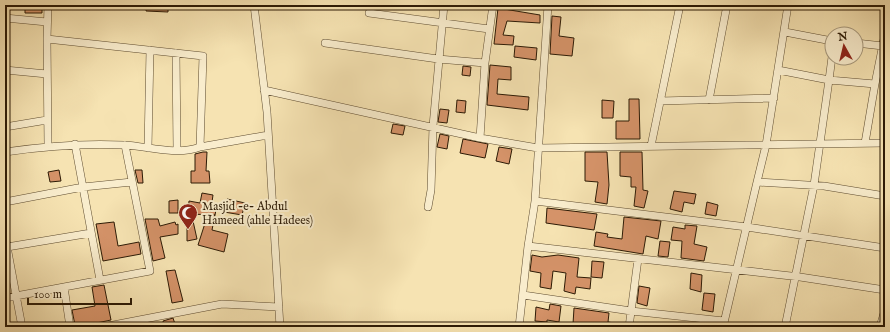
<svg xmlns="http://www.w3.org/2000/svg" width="890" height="332" font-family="'IM FELL English',serif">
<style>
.building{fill:#d59369;stroke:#2c1a05}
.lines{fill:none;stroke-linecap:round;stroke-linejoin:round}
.minor-casing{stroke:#5e4c30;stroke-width:8}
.minor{stroke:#f9edcd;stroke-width:7}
.labels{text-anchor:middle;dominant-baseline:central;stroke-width:4;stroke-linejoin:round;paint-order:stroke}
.poi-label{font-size:12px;fill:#2c1a05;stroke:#f9edcd;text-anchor:start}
</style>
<rect width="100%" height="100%" fill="#f6e3b2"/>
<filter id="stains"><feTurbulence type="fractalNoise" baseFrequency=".005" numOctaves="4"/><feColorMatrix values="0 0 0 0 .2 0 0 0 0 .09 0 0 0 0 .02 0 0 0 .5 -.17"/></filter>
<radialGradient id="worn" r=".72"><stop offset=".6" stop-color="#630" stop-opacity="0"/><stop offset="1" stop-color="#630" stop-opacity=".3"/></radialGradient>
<path class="building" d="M25 5H42V13H25Z
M147 5H168V12L146 11Z
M498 8 540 15V23L507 21 503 35 514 36 513 45 494 44Z
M552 16 561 17 559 36 574 38 572 56 550 54Z
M515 46 537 48 536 60 514 57Z
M490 65 511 67V80L498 79 497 94 529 97 528 110 487 105Z
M463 66 471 67 470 76 462 75Z
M629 99H639L640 139H616V121H629Z
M457 100 466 101 465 113 456 112Z
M602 100 614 101 613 118H602Z
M440 109 449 110 447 123 438 122Z
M393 124 405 126 403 135 391 133Z
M440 134 449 136 447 149 437 147Z
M463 139 488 144 485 158 460 153Z
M499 147 512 149 509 164 496 161Z
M203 152H207L206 171H209L210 183H191V171H195V154Z
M585 152H607L609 185 607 204 595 202 598 182 585 181Z
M620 152H642L643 190 648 191 644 208 634 206 636 187H631V177L620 176Z
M59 170 61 181 50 182 48 172Z
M135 170H142L143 183H138Z
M674 191 696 194 694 204 684 202 682 212 670 209Z
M202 193 213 195 211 209 216 210 215 215 188 214 189 201 200 203Z
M227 199 245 203 242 215 224 212Z
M178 200V213H169V201Z
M707 202 718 205 716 216 705 214Z
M547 208 597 214 594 230 546 223Z
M215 215 212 230 228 234 224 252 198 245 207 217Z
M624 217 661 221 658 239 646 236 643 254 594 246 596 232 608 234 607 237 622 239Z
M145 219H158L160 226 175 222 176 225 178 224V234L160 237 165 258 153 261Z
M193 221 197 239 187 241V222Z
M114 222 118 246 139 242 141 254 103 261 96 224Z
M685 225 697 226 694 244 707 247 704 261 681 258 682 241 671 240 673 227 685 229Z
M660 241 670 242 668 257 658 256Z
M532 255 542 257 558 255 579 258 577 277 591 278 590 289 576 287 575 294 564 291 566 273 553 271 551 289 540 287 541 273 530 271Z
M592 261 604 262 602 278 591 277Z
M175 270 183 301 172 303 166 271Z
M691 273 702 275 701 292 690 289Z
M104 285 111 320 87 325 86 323 75 325 72 310 95 306 92 287Z
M639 286 650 288 647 306 637 303Z
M704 293 715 294 713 312 702 310Z
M550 304 561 306 559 322 547 320V322L535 321 536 307 549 310Z
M574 308 609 313 608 322 620 324V327L573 324Z
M173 318 176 327H164L163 321Z"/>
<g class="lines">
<defs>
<path id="minor" d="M254 5 267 112 280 327
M369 13 489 29
M5 18 47 22
M785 32 832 41
M47 39 48 146
M325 43 438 59 485 63
M856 43 883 46
M176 53 177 150
M5 70 47 74
M778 70 829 80 832 57
M875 84 885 34
M264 90 480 138 538 148 885 143
M709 100 727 5
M660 101 774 98
M5 127 47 120
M480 138 485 63 493 5
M75 144 100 280
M651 146 680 5
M200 147 268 135
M148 148 150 50
M5 152C45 146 83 143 124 145 147 146 177 156 200 147L203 56 47 39 48 5
M757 182 766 145 788 5
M535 201 747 227 885 248
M5 202 83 187 132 182
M428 207 431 190 433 126 444 5
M5 236 22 327
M528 246 800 277 885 290
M7 247 91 233
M64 287 70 327
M523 295 631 311 724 321
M5 298 150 271 125 145
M103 327 222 304 279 307
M519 327 528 246 535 201 548 5
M629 327 638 259
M723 327 757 182 824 186 885 196
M785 327 814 185 829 80 875 84 865 143
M880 327 885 310"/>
</defs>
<use href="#minor" class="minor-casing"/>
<use href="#minor" class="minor"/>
</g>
<defs>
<symbol id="mosque-pin" viewBox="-11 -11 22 30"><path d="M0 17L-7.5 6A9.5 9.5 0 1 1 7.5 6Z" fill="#8f2418" stroke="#f9edcd"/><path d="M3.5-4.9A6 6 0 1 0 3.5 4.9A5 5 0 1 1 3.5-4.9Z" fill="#fff"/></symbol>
</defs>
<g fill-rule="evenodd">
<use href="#mosque-pin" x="177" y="202" width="22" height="30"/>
</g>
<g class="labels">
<g class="poi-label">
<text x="202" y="206">Masjid -e- Abdul<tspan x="202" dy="14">Hameed (ahle Hadees)</tspan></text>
</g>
</g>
<rect width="890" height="332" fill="none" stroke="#f6e3b2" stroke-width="20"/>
<rect x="6" y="6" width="878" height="320" fill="none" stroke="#2c1a05" stroke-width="2"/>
<rect x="10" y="10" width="870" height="312" fill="none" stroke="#2c1a05"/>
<g transform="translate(844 46) rotate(352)"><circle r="19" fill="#f9edcd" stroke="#a7997d"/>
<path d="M0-3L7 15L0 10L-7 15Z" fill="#8f2418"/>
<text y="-6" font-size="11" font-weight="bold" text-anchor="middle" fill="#2c1a05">N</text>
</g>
<path d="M28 298v6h103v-6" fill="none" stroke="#2c1a05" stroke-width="2"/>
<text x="34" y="298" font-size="12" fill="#2c1a05" stroke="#f9edcd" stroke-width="3" paint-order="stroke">100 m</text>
<rect width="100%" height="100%" filter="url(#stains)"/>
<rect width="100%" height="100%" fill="url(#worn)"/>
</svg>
